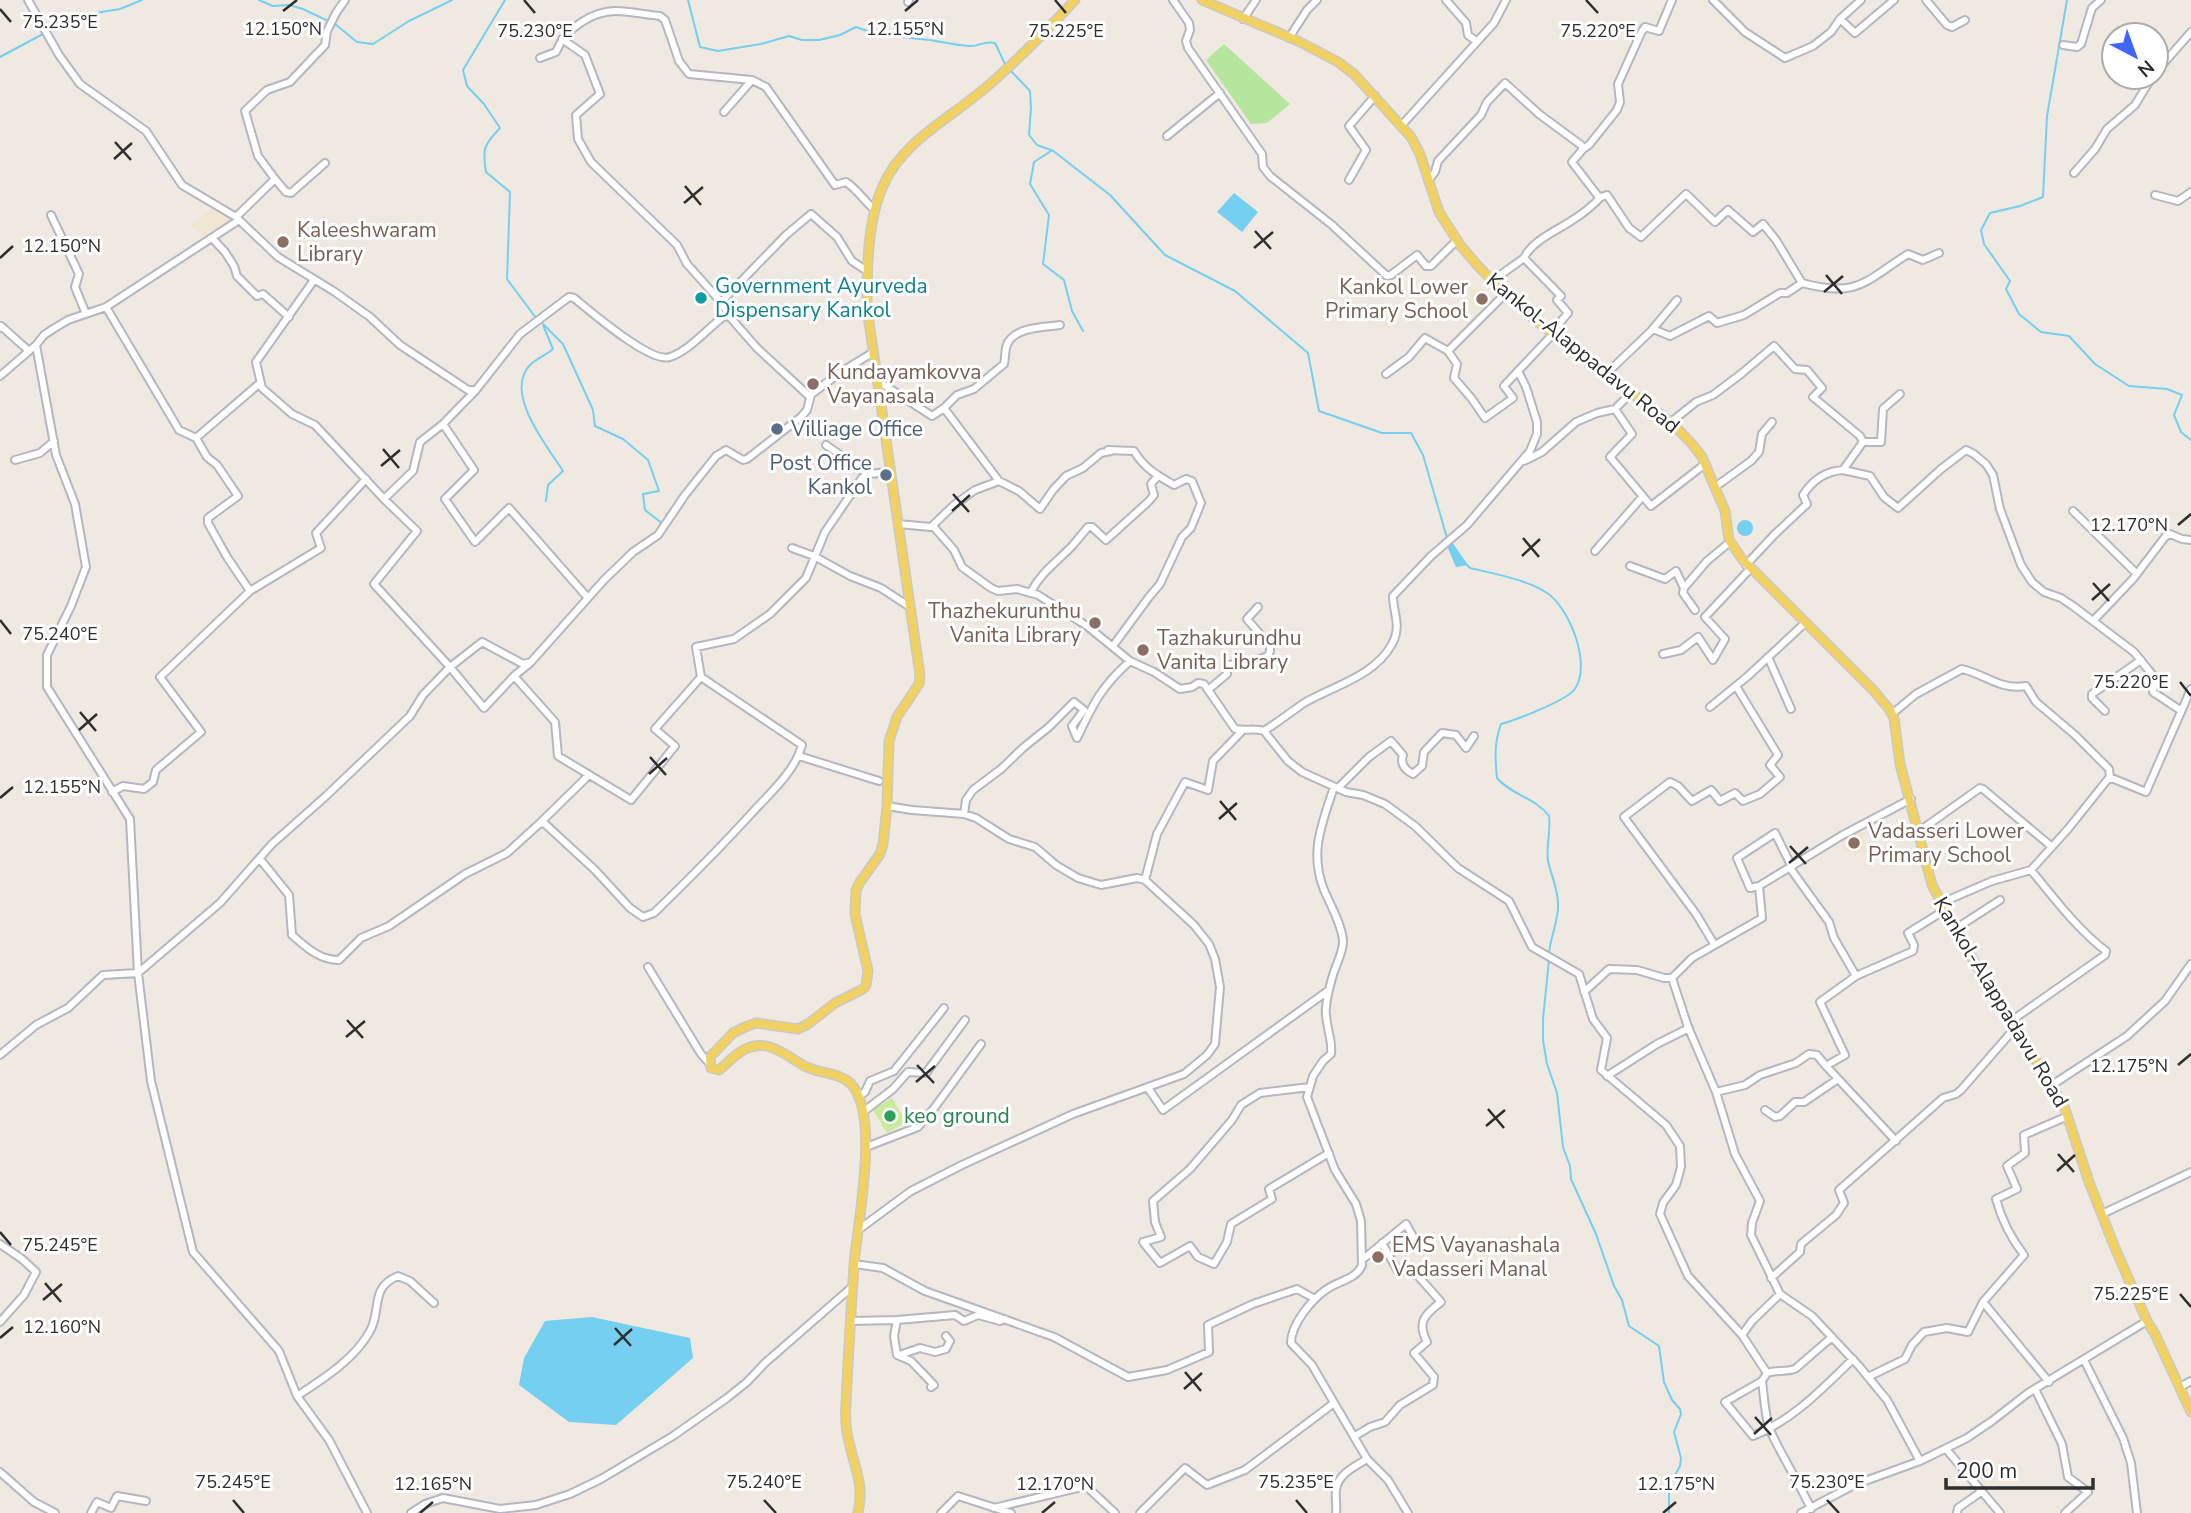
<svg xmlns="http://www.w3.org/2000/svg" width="2191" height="1513" font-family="'Nunito Sans',sans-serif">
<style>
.education{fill:#f0e6d1}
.green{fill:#b6e59e}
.pitch{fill:#c9ec9a}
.water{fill:#75cff0}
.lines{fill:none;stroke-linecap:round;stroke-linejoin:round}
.stream{stroke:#75cff0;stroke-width:2}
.minor-casing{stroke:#b4b7c1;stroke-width:10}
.major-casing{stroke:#c9c9c9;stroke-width:11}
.minor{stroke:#fff;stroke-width:6}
.major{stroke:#f2d163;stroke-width:8}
.ticks{fill:none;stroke:#2e2e2e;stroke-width:2.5}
.education-dot{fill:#8d6e63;stroke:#fff;stroke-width:2.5}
.culture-dot{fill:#0f9aa8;stroke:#fff;stroke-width:2.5}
.service-dot{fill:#5c6f8a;stroke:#fff;stroke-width:2.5}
.leisure-dot{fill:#2e9e5b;stroke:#fff;stroke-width:2.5}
.labels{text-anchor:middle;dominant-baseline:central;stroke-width:6;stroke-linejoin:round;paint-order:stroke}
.education-label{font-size:21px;fill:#785e54;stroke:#fff;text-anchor:start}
.culture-label{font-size:21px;fill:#0d838f;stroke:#fff;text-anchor:start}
.street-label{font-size:21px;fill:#2e2e2e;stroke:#fff}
.service-label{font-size:21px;fill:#4e5e75;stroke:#fff;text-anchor:start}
.leisure-label{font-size:21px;fill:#27864d;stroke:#fff;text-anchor:start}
.ticks-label{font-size:18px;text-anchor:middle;fill:#2e2e2e;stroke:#fff;stroke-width:6;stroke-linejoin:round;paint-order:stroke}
</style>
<rect width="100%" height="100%" fill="#efe9e1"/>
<path class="education" d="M217 204 231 219 206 241 191 225Z
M1479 287 1496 301 1488 309 1476 310 1471 306 1469 290Z
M1860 830 1867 847 1856 854 1845 851 1842 838Z"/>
<path class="green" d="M1224 44 1290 104 1267 123 1251 124 1206 60Z"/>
<path class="pitch" d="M892 1098 906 1122 887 1133 873 1110Z"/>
<path class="water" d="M1234 193 1258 212 1242 232 1217 212Z
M1737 528a8 8 0 1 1 16 0a8 8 0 1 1-16 0Z
M1452 542 1468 565 1456 567 1447 546Z
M592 1317 690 1338 693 1358 616 1425 569 1422 519 1385 524 1358 545 1321Z"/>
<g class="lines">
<path class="stream" d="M259 0 273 6 289 5 303 9 330 22
M505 0 463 70 467 86 484 104 500 128C484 145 482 148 486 172L510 192 507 279 536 318
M688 0 700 47 718 51 761 44 789 36 802 40H819L840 35 856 27C877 36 898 36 920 39 937 40 952 45 969 46 979 47 984 40 995 43L1005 64
M2067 0 2047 116 2043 197 2020 206 1990 213 1981 230 1984 244 2010 281 2006 289 2019 314 2041 332 2069 336 2095 364 2129 386 2167 389 2182 395 2174 415 2181 432 2191 440
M335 24 357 42 373 44 409 21 452 0
M49 31 101 12 120 9 142 0
M0 57 43 34
M1011 71 1030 91 1031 108 1029 135 1037 145 1051 150
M1052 150 1110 195 1165 255 1235 291 1308 353 1319 411 1382 433H1411L1423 455 1447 538
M1051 151 1034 162 1030 184 1049 215 1043 264 1064 280 1072 311 1083 331
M543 324 563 344 593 410 595 426 623 439 648 460 659 491 643 494 645 510 663 524
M543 325 553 349C546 355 536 359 530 365 503 393 548 447 563 471L548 485 546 501
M666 520V515L671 510
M1467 565 1470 568C1491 573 1529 580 1547 593 1569 607 1593 666 1574 690 1565 701 1516 720 1501 724 1494 743 1495 759 1497 778 1511 795 1536 798 1549 816 1551 831 1546 845 1548 861 1551 875 1558 889 1558 904 1559 920 1550 937 1549 954
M1549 960 1543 1019V1040L1547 1064 1557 1093 1563 1147 1570 1166 1571 1179 1596 1234 1614 1286 1622 1300 1629 1326 1659 1346 1664 1382 1672 1400 1680 1409 1681 1414 1674 1432 1681 1458 1680 1466 1669 1486V1513"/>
<defs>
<path id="minor" d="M28 0 59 55 80 84 146 131 182 185 236 217 278 257 335 292 370 317 400 345 468 390H476L520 334 569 297 574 298C590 311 651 364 670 357 690 350 707 329 723 317L729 316 757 348 809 396 841 372 872 353
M1173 0 1189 23 1190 30 1186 41 1188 48 1262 154 1263 167 1270 176 1332 225 1387 276 1391 275 1417 255 1426 266H1431L1457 240
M1446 0 1466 23 1468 35 1476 41
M1713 0 1745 32 1785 58 1813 46 1831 32 1840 19 1861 0
M1926 0 1947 25 1952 27 1965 20
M908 2 909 0
M1243 19 1256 0
M1840 19 1855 33 1894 0
M1289 38 1307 10 1317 0
M562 39 585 55 600 94 576 115 578 139 591 162 677 245 687 264 721 302
M2063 45 2077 47 2081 44 2092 8 2101 0
M540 58 556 52C565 29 592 11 616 11 630 11 646 15 660 16L665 20 679 61 689 74 752 80 766 87 835 185 846 182C858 190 864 201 875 210
M2156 72 2191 32
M724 112 752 80
M1401 126 1494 23 1506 0
M1167 136 1220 93
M1583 149 1589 145 1617 110 1620 102 1618 84 1641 33 1645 27 1659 31 1672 0
M2074 173 2095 149 2107 129 2135 105 2152 77
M275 179 258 156 245 111 267 90 290 82 325 45 327 31 336 13 345 0
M1349 180 1366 150 1349 126 1375 96
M1428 181 1435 172 1438 161 1481 115 1487 102 1505 83 1539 114 1581 145 1583 149 1572 162 1575 166 1598 196 1601 197 1607 195 1629 228 1641 237 1686 194 1715 222 1728 210 1753 232 1763 224 1776 240 1802 283 1787 293H1780L1744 315 1717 323 1709 316 1670 336 1653 329
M2155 195 2178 201 2191 192
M51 215 79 274 75 287 86 314
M236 217 275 179 286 192 291 193 325 163
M212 238 225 252 234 266 237 276 257 296 263 294 289 317
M1524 258 1561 296 1557 300 1568 313 1552 332
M314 280 256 362 262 388 292 414 315 425 384 499 413 471 420 442 443 424 476 390
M1492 281 1524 258C1532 240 1559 230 1574 219 1584 213 1593 205 1601 197
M1802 283C1858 298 1864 282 1908 254L1923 260 1939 253
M106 307 179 430 196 438 207 457 217 465 238 496 208 518V523L227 557 250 591 160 677 201 732 156 770 153 782 144 789 123 786 112 792
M729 316 721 302 786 235 811 214 837 237 852 261 867 271
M0 328 1 326 29 351
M1448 351 1457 364 1454 378 1472 399 1485 418 1513 398 1504 386 1518 371
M1386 374 1409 357 1425 338 1448 351 1505 294
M1605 375 1651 331 1677 300
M0 376 36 345
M878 381 932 416 944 408 999 481
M1631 393 1615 409 1632 434 1610 457 1651 506 1705 464
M944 408 957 395 974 389 1004 364C1006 356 1004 347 1009 341 1018 327 1045 327 1060 325
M1671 422 1696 402 1713 395 1741 374 1774 346 1795 369 1807 370 1822 388 1813 397 1860 436 1863 442 1843 470 1870 476 1884 497 1898 508 1941 469 1966 450 1974 454 1986 464 1993 475 2000 509 2021 565 2032 582 2044 592 2061 598 2073 606 2134 652 2155 678 2153 692 2180 710
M443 424 474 470 445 499 475 542 509 508 588 598
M196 438 260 383
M1863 442H1881L1883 409 1900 394
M826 445 868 474
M1108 450 1134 451C1144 468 1157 475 1174 485L1186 479 1192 481 1201 503 1191 528 1182 537 1160 584 1149 597 1113 646
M15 460 40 453 54 441
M1524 461 1542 452 1576 422 1597 413 1615 409
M1715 487 1751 461 1759 452 1762 434 1772 422
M384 499 417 531 374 584 450 667 484 708 514 676 555 722 558 756 631 800 675 746 655 729 701 677
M2073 511 2137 574
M898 524 931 527 954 505 975 490 999 481 1019 491 1040 509 1053 490 1066 476 1083 468 1101 453 1111 451
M933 526 954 550 962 567 991 588 998 591 1017 589 1038 595 1087 626 1130 661 1154 672 1180 689 1192 687 1198 683 1204 684 1235 729C1245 731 1256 728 1264 731L1288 761 1302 772 1346 792 1363 795 1385 804 1415 826 1458 868 1509 901 1532 947 1579 974 1593 1019 1607 1038 1601 1070 1666 1125 1680 1146 1681 1167 1676 1185 1663 1203 1660 1214 1688 1276 1742 1335 1767 1373 1762 1381C1764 1395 1765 1418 1770 1430 1782 1457 1799 1482 1811 1509
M792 548 814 556 850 576 881 588 910 607
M1595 551 1643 496
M1746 565 1774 535 1807 504 1803 495C1812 481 1825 471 1843 470
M1630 566 1665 579 1676 571 1684 588
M250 591 321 548 316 533 366 479
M1031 592C1041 572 1058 561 1073 545 1078 539 1083 533 1088 527H1092L1106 540 1148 502 1154 495 1151 484 1158 476
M1695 610 1683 593 1684 588 1707 561 1730 542
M2093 621 2133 579 2165 537 2170 534 2182 539 2191 540
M1663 654 1681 650 1698 637 1713 660 1725 639 1705 617 1750 569
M1768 657 1791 709
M514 676 530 663
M1208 690 1227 674V665L1249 663 1268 656 1270 651V646L1247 619 1258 607
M1710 707 1748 676 1805 623
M2105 711 2092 698V694L2141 660
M1892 714 1916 694 1962 669C1987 675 1999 690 2026 686L2036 702 2075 735 2109 769 2110 778
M1264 731C1278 722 1291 712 1304 703 1333 686 1375 676 1392 644 1402 626 1393 613 1393 596L1431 556 1467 525 1530 451 1537 434V422L1526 387 1518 371 1554 333
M799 756 879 781
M1334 787C1322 824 1309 852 1324 890 1331 906 1341 923 1343 940 1344 951 1336 964 1333 975 1330 985 1327 996 1326 1007 1324 1023 1333 1038 1331 1054L1323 1061 1313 1076 1307 1097 1335 1170 1356 1204 1361 1221 1362 1265C1357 1279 1338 1281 1327 1289 1312 1299 1291 1324 1291 1343L1312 1365 1367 1459 1388 1480 1408 1513
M1338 788 1369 757 1391 741 1403 755C1400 764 1405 770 1413 774L1422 766 1424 752 1442 733 1456 735 1466 748 1474 736
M1911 799 1841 836 1759 886 1762 918 1692 958 1672 978 1688 1027 1716 1092 1735 1154 1760 1201 1752 1223 1751 1235 1780 1294 1812 1316 1859 1366 1887 1400 1920 1461
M964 814 966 800 973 790 1001 769 1024 747 1049 727 1074 702 1084 710 1072 726 1077 738C1093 704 1101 687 1130 661
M539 824 589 775
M1918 832 1980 788 1983 789 2052 847
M260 859 289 895 292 935C306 947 319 960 339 960L361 938 389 926 465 874 507 853 539 824 544 823 595 870 630 908 643 917 654 913C687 881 719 849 750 815 768 795 795 772 802 745L701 677 696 647 734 639 770 614 806 578 825 532 862 478 868 474 891 472
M1790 868 1829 922 1834 938 1856 976 1913 951 1914 945 1908 933 1945 910
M1145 880 1157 834 1185 782 1208 790 1213 761 1242 731
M1759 886 1750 888 1737 858 1775 833 1792 867
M1941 903 1992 881 2031 870 2068 829 2108 779H2114L2146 792 2191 689
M1955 929 2000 900
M1714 944 1696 914 1624 817 1670 782 1678 786 1692 801 1711 790 1720 801 1735 793 1743 801 1760 794 1780 777 1770 765 1778 755 1736 686
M648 967 701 1054 709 1063
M1584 992 1609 969 1637 970 1664 978H1672
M2011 1021 2105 955 2106 951C2079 931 2052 896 2031 870
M0 1055 36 1025 68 1008 103 975 138 973 130 819 47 687V655L71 606 86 567 75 504 56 455 36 345 44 335 53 329 68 320 106 307 239 220
M1826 1066 1896 1141
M1607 1076 1657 1044 1689 1028
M2052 1085 2127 1036 2165 1001 2191 964
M1310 1087 1260 1093 1241 1105 1232 1120 1190 1169 1153 1201 1155 1222 1161 1237 1143 1242 1160 1263 1190 1246 1198 1257 1214 1264 1227 1242 1231 1224 1272 1199 1269 1189 1329 1153
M1148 1088 1163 1110 1329 990
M1716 1092 1745 1085 1760 1075 1796 1063 1809 1054 1817 1055 1826 1066 1845 1055 1820 1002 1856 976
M858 1097 865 1092 870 1081 894 1071 944 1008
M1765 1110 1775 1117 1780 1116 1795 1102H1804L1838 1079
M863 1112 893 1089 908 1072 926 1073 965 1020
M866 1147 918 1127 935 1107 981 1044
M2102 1214 2191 1172
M858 1230 911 1191 962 1165 1073 1114 1184 1074 1207 1055 1215 1044 1217 1021 1220 987 1215 959 1209 944 1194 925 1145 880 1137 878 1101 885 1078 878 1056 865 1035 847 1009 839 976 818 964 814 912 810 887 806
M0 1244 22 1259 36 1272 24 1295 0 1322
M1362 1260 1406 1224 1416 1242
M854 1264 883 1268 925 1291 1054 1337 1128 1377 1167 1370 1209 1352 1208 1325 1253 1304 1297 1289 1315 1299
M1771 1278 1800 1252 1801 1244 1836 1215 1844 1203 1839 1190 1943 1098 1956 1094 1961 1090 2015 1028
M897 1320 894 1336 897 1355 911 1361 934 1385 931 1387
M851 1321 897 1320 955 1315 964 1321 978 1315 1000 1321 1005 1319
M1742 1335 1752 1321 1780 1294
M899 1355 920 1348 935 1352 946 1349 950 1341 946 1336
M2084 1360 2123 1438 2131 1463 2137 1513
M1767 1373C1776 1370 1785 1372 1795 1369L1832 1337
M1868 1377 1905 1359 1912 1345 1924 1332 1947 1328 1968 1332 1983 1302
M1762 1381 1725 1402 1753 1436C1793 1420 1822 1389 1853 1359
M2049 1382 1983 1302 2024 1255C2010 1237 2002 1221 1996 1199L2017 1189 2007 1166 2025 1153 2024 1135 2068 1116
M2180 1387 2191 1381
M2035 1389 2062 1444 2068 1477 2088 1492 2065 1513
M297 1396C323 1379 355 1359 370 1331 382 1310 369 1288 398 1276L410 1281 434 1303
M1355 1436 1370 1427 1385 1422 1400 1405 1433 1385 1434 1377 1414 1353 1427 1342C1417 1322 1424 1315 1441 1302L1411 1268 1399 1273 1382 1243
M1946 1449 2000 1513
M0 1472 34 1502 55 1513
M994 1508 1086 1486 1115 1513
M91 1513 97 1502 111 1508 117 1496 146 1501
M367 1513 329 1440 297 1396 279 1351 193 1252 151 1081 138 973 220 903 272 844 326 796 410 716 423 695 450 667 482 642 523 664 531 662 604 580 633 552 658 535 685 495 716 456 726 450 743 460 747 459 801 417 807 410 811 395
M411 1513 425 1504 443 1498 500 1509 536 1505 570 1494 601 1479 673 1436 727 1398 747 1382 765 1363 852 1287
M941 1513 958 1496 1011 1513
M1140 1513 1185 1468 1207 1485 1245 1470 1334 1403
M1336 1513C1337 1505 1335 1498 1336 1490 1337 1475 1355 1466 1367 1459
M1801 1513 1854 1485 1920 1461 1967 1438 1992 1421 2028 1393 2147 1321
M1957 1513 1958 1508 1981 1492"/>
<path id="major" d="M1202 0 1298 41 1338 62 1354 74 1411 137 1420 154 1439 212 1460 245 1478 266 1505 294 1539 323 1590 363 1671 422 1693 445 1702 457 1725 511 1729 540 1742 559 1874 691 1889 709 1894 718 1900 764 1932 885 1969 953 2064 1106 2089 1182 2115 1248 2147 1321 2155 1334 2191 1412
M858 1513C864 1485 856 1472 850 1446 846 1432 845 1417 846 1404 848 1357 851 1311 854 1265 857 1225 881 1112 850 1083 837 1071 815 1074 801 1064 781 1051 761 1036 739 1053 731 1058 726 1065 719 1070L711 1068 710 1057 733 1033 745 1027 756 1023 798 1029 808 1024 835 1003 863 989 866 985 868 971 855 914 856 890 860 882 880 854 883 844 887 806 889 741 897 717 919 684 920 675 867 308C867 270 867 221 883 186 903 139 955 116 991 83 1021 57 1048 29 1075 0"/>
</defs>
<use href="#minor" class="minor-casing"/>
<use href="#major" class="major-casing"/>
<use href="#minor" class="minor"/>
<use href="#major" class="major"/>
</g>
<path class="ticks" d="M524 0 535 13M1055 0 1066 13M1586 0 1598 13M0 9 11 22M283 11 297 0M905 11 918 0M115 142 131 160M114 159 132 143M685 186 701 205M684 203 703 187M1255 231 1271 249M1254 248 1273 232M0 258 13 246M1826 275 1842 294M1824 292 1843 276M383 449 399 468M381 466 400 450M953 494 969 512M952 511 970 495M2178 525 2191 514M1523 538 1539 557M1522 556 1540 539M2093 583 2109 601M2092 600 2110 584M0 620 11 634M2180 682 2191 696M80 712 96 731M79 730 97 714M650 757 666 775M649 774 667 758M0 798 13 787M1220 801 1236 820M1219 819 1237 803M1790 846 1806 864M1789 863 1808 847M347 1020 363 1038M346 1037 365 1021M917 1065 934 1083M2178 1065 2191 1054M916 1082 935 1066M1488 1109 1504 1128M1486 1126 1505 1110M2058 1154 2074 1172M2057 1171 2075 1155M0 1232 11 1245M45 1283 61 1302M2180 1294 2191 1307M43 1300 62 1284M615 1328 631 1346M0 1338 13 1327M614 1345 632 1329M1185 1372 1201 1391M1184 1389 1202 1373M1755 1417 1771 1435M1754 1434 1772 1418M233 1500 244 1513M764 1500 776 1513M1296 1500 1307 1513M1827 1500 1839 1513M420 1513 433 1502M1042 1513 1055 1502M1663 1513 1676 1502"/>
<g class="education-dot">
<circle cx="283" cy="242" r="7"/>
<circle cx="1482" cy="299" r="7"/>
<circle cx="813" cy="384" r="7"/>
<circle cx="1095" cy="623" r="7"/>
<circle cx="1143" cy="650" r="7"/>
<circle cx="1854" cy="843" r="7"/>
<circle cx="1378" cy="1257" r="7"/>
</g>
<circle class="culture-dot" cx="701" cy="298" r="7"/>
<g class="service-dot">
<circle cx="777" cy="429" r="7"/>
<circle cx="886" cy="475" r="7"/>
</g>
<circle class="leisure-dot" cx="890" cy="1116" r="7"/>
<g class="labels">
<g class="education-label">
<text x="297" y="230">Kaleeshwaram<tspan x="297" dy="24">Library</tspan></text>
<text x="1468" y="287" text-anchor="end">Kankol Lower<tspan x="1468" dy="24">Primary School</tspan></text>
<text x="827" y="372">Kundayamkovva<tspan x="827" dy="24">Vayanasala</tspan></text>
<text x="1081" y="611" text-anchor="end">Thazhekurunthu<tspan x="1081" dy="24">Vanita Library</tspan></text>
<text x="1157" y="638">Tazhakurundhu<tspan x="1157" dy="24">Vanita Library</tspan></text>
<text x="1868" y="831">Vadasseri Lower<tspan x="1868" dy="24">Primary School</tspan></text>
<text x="1392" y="1245">EMS Vayanashala<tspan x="1392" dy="24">Vadasseri Manal</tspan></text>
</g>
<g class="culture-label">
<text x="715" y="286">Government Ayurveda<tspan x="715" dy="24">Dispensary Kankol</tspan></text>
</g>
<g class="street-label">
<text transform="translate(1583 353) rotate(39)">Kankol-Alappadavu Road</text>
<text transform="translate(2001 1002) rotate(59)">Kankol-Alappadavu Road</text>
</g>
<g class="service-label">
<text x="791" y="429">Villiage Office</text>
<text x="872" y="463" text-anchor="end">Post Office<tspan x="872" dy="24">Kankol</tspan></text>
</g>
<g class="leisure-label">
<text x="904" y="1116">keo ground</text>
</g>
</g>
<g class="ticks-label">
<text x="60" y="28">75.235°E</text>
<text x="283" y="35">12.150°N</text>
<text x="905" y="35">12.155°N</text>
<text x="1598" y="37">75.220°E</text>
<text x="535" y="37">75.230°E</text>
<text x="1066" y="37">75.225°E</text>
<text x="62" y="252">12.150°N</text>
<text x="2129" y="531">12.170°N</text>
<text x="60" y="640">75.240°E</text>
<text x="2131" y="688">75.220°E</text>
<text x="62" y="793">12.155°N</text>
<text x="2129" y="1072">12.175°N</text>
<text x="60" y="1251">75.245°E</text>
<text x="2131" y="1300">75.225°E</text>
<text x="62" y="1333">12.160°N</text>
<text x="233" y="1488">75.245°E</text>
<text x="764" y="1488">75.240°E</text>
<text x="1296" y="1488">75.235°E</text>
<text x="1827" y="1488">75.230°E</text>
<text x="433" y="1490">12.165°N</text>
<text x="1055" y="1490">12.170°N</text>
<text x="1676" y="1490">12.175°N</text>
</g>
<g transform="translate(2135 56) rotate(139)"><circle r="33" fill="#ffffff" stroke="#ababab" stroke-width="2"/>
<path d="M0-5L12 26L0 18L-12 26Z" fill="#4264fb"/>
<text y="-10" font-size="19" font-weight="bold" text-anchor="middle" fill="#2e2e2e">N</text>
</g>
<path d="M1946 1478v10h147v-10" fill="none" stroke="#2e2e2e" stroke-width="3.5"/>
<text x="1956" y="1478" font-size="21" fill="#2e2e2e" stroke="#ffffff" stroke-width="5" paint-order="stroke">200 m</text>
</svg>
